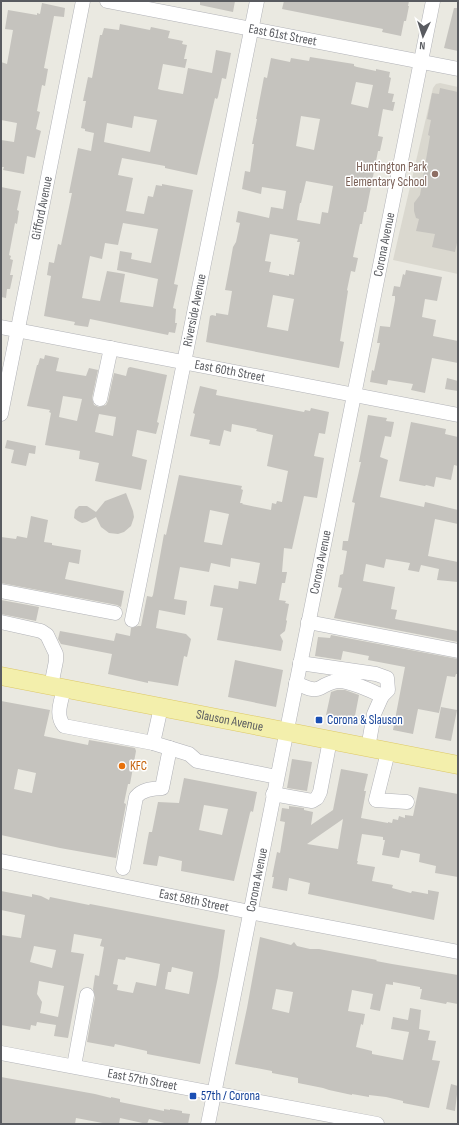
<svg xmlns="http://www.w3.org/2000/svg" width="459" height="1125" font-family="'Sofia Sans Condensed',sans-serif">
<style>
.education{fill:#dad8cf}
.building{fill:#c5c3be;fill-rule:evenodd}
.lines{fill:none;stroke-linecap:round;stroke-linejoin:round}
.minor-casing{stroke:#b1b2b7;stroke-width:15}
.major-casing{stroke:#ddc866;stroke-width:19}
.minor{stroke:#fff;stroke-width:14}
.major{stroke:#f3efac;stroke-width:18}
.education-dot{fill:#8d6e63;stroke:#fff;stroke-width:1.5}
.transit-dot{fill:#1a4fb4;stroke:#fff;stroke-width:1.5}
.food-dot{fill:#e8710a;stroke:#fff;stroke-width:1.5}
.labels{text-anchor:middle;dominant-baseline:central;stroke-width:3;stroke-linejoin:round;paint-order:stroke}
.street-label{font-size:13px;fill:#595b60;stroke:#fff}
.education-label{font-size:13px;fill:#785e54;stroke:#fff;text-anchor:end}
.transit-label{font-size:13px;fill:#164399;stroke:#fff;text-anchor:start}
.food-label{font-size:13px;fill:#c56008;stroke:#fff;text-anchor:start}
</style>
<rect width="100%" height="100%" fill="#eae9e1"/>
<path class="education" d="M440 83 458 87V274L393 260 433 88 436 84Z"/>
<path class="building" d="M200 1H235L233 12 200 5Z
M284 1H409L408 6H409L406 21H404L401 36 382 32 383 29 282 9Z
M42 3 65 8 64 17 54 16 44 68 48 69 45 86 42 85 37 111 40 112 36 129 41 131 39 139 35 158 27 156 24 174 3 170 4 167H1V140L14 142 17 123 1 120V62L7 64 13 30 5 29 8 10 37 15V13L40 14Z
M454 8H458V51L444 48Z
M120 24 150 30 151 27 170 31 168 38 183 41 182 44 187 45 184 59H187L185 68 163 64 158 89 161 90 183 94 188 68 212 73 216 50 231 53 226 79 222 78 218 97 217 99 215 98 197 175 165 168V166L122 158 118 175 133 178 126 211 144 214 148 196 153 197 156 185 162 186V184L193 190 174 284 178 285 173 308 176 309 175 323H177L175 333 169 332 168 335 90 319 88 327 74 325 75 322 44 316 51 276 47 275 49 262 54 263 58 244 61 245 72 193H69L78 148 91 151 94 133 85 131V129L81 128 86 101H83L88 77 92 78 100 35H102L104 28 119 30ZM134 116 157 120 150 152 104 142 107 123 132 128ZM123 223 158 229 151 263 131 259 132 253 120 251 117 270 158 279 153 307 120 302 125 274 107 271 100 301 82 298 90 256 102 259 105 243 118 245Z
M310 57 354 64V66L357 67 376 71V69L390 72 389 77 391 78 388 93 394 94 392 102H395L393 111 383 109 378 136 383 137 380 151H378L366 212H364L362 224H360L357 238 353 257 358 258 355 272 351 271 347 290 348 291 340 341 344 342 339 368 206 342 210 316 212 315 216 316V313L228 315 232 291 225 290 230 264 233 247 236 242 240 223 236 222 238 211 269 218 271 207 283 209 286 191 262 187 261 194 242 189 245 171 250 172 254 144H252L257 119H256L264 77 267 78 271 58 290 62 291 58 309 61ZM356 82 373 85 368 108 351 104ZM301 116 320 119 314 150 296 146ZM306 181 333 186 328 213 322 212 320 224 297 220 300 203H301ZM270 234 298 239 297 242H300L294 275 289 274V276L269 272 271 262 265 261ZM273 295 294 299 288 331 267 327Z
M440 88 458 92V238L455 252 432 247 435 234 416 231 419 219 416 218 414 211V203L420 195 430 136 428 135 431 120 427 119 432 93 439 94Z
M1 187 21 191 17 210 19 211 17 224 15 223 9 255 11 256 10 259 13 260 10 275H13L10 289H7L6 298 1 297Z
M406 270 442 277 437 301 425 299 422 317 436 320 433 336 458 341V363L432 358 425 393 411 390 413 384 388 380 387 385 370 382 372 370 374 371 380 343H377L380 326 390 327 395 300V296H392L394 286 400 287 403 274 405 275Z
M45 355 59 358 56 371 86 376 89 368 98 370 92 398 94 405 99 407 106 405 108 401 114 373 126 376 128 368 130 367 167 375 157 422 159 423 156 434 137 430 132 456 147 460 141 490 95 481 99 463 79 459 80 451 45 445 51 413 49 412 50 410 27 406 37 365H38L40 358 44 359ZM63 396 82 399 77 421 59 417ZM99 414 116 417 113 436 95 432Z
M447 378 458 381V391L445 389Z
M200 386 217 390 216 395 304 412 305 410 310 411 311 408 329 412 325 434 319 433 314 456 324 458 317 498 304 496 292 549 284 548 282 572H287L285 583H282L279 600 286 601 285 603 289 604 286 620 287 621 285 631 280 635 283 641 281 651 217 640 223 608 210 606 214 585 238 589 239 581 256 584 260 563 231 558 230 567 211 563 209 572 180 567 174 599 187 601 185 615 159 610 156 628 186 634 191 639 187 657 184 656 178 686 148 681V683L108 674 112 654 61 644 58 639 60 631 114 641 116 633 130 636 131 628 138 626H141L147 596 152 597 153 595 164 534 166 535 179 475 242 486 241 489 243 490 240 503H243L242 504 271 510 272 503 276 504 277 501 282 502 288 471 267 466 273 435 256 431 257 429 232 424 231 432 224 430 220 446 209 444 210 440 190 436 195 414 193 413ZM210 510 229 514 222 545 204 542Z
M368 415 387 418 386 421 394 422 391 437 385 436 380 457 388 460 380 497 424 507 425 502 458 510V524L435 519 428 556 458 562V582L437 580 439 569 421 565 419 572 408 570 410 563 386 559 384 568 366 564 363 581 395 587 391 609 397 610 395 619 458 631V642L334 618 342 588 338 587 340 575 343 574 347 551 342 550 343 541H348L355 503 352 502 361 462H359Z
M411 422 446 429 445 434 458 437V466L454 465 451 480 436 477 434 487 426 485 425 486 399 481Z
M7 440 36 446 35 454 29 453 26 466 11 463 14 450 5 448Z
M126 493 133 511 134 517 131 526 124 532 118 534 109 533 101 527 96 517 87 522 82 523 78 521 74 518 75 510 79 506H87L96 512 105 501Z
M31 516 48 520 44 542 52 543V545L81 550 79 564 69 562 65 579 124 591 121 607 117 605 1 583V537L16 539 17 536 27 538Z
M1 600 39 607 36 621 1 614Z
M331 635 458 659V674H456L455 677 447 676 439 713 418 709 413 734 393 730 405 667 368 660 369 656 343 651 341 660 315 656 318 637 330 638Z
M235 660 283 670 276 707 228 697Z
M337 690H345L359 695 354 721 326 715 331 692Z
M1 701 50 710 44 736 88 745 89 740 135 748 136 751 130 784H128L124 803 126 804 116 858 60 848 1 835ZM18 769 36 773 32 793 14 789Z
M441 707 457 710 451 741 435 738Z
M292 759 312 762 307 791 287 788Z
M341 769 368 774 364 791H366L361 818 388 823V822L392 823 393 819 398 820 399 816 405 818V815L413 816 419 787 458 794V877L435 873 436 866 419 862 420 854 401 850 399 858 382 855 385 840H383V837L362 834 357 861H358L357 864 375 867 372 881 393 885 392 888 411 893 412 891 428 894V890L439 892 434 920 308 894 310 883 289 878 287 891 272 888 274 877H272L277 852 280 853 285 822 280 821 282 808 289 809V806L304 808V810L313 812 311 825 333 810ZM343 819 338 849 307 844Z
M184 778 257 792 253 812 251 811 250 813 234 881 181 871 182 861 159 856 157 866 143 864 149 832H152L158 802 179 803ZM204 805 228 809 222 835 199 830Z
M1 891 32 897V894L41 896 49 900 50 897 89 905 90 904 225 930 218 977 200 1064 147 1054V1051L115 1044 114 1047 87 1042 95 997 93 989 95 975 99 976 104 947 100 946 102 939 74 934 71 952 84 954 68 1038 54 1036 56 1025 37 1022 36 1026 31 1025 30 1030 1 1025V935L21 938 25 915 1 910ZM34 946 56 950 52 968 30 962ZM126 957 160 964 156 986 136 982 133 993 117 990 118 985 113 984 118 959 125 960ZM172 967 193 972 189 994 165 989 168 972H171ZM39 981 64 986 58 1017 40 1013 42 1002 37 994Z
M260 937 291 945 294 942 297 946 310 949H319L377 960 376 961 392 964 458 975V1004L447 1002 446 1004 420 999 422 989H420V987L393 982V985L386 984 380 1011 370 1009 373 994 352 990 348 1011 365 1014 363 1025 361 1024 356 1047 372 1051V1054L403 1060 409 1032 391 1029 393 1017 408 1020 410 1008 421 1010 419 1029 430 1031 428 1040 436 1041 432 1060 440 1061 429 1108 403 1103V1101L386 1097 369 1095V1097L352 1094V1095L329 1090 323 1088 298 1083V1078L272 1073V1071L235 1064 247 1008ZM276 989 293 992 289 1013 272 1009Z
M1 1077 95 1094 111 1098V1097L120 1099V1102L164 1111V1109L170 1110V1109L182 1111V1113L190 1114 188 1124H168L149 1119 147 1124 120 1118 119 1124H108L76 1118 75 1124H1Z
M451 1084 458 1086 455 1111 446 1109Z"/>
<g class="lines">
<defs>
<g id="minor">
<path id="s1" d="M107 1 458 69"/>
<path id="s2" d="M1 327 458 415"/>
<path d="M100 399 111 348"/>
<path id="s3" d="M1 414 83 1"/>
<path d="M1 591 115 613"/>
<path id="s4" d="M132 620 257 1"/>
<path d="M1 622 41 631 47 635 56 654V661L51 686"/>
<path d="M308 622 458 651"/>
<path d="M296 683C303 686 312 692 320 688 325 685 331 682 337 681 348 680 372 691 382 696L388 690 387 678 376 674 300 663"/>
<path d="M64 689C61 702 55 715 64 726L153 743 189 754 197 761 277 777"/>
<path d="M153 743 161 707"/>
<path d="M368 748 374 714 382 696"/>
<path d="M388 752 376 800 407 802"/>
<path d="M273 794 312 801 317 798 320 792 330 740"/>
<path id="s5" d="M1 861 250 912 458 952"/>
<path d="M123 868 136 797C143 789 152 789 162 788L170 748"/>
<path id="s6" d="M1 1053 377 1124"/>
<path d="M74 1066 87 995"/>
<path id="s7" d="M208 1124 433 1"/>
</g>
<g id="major">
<path id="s8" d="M1 676 458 765"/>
</g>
</defs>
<use href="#minor" class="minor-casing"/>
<use href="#major" class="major-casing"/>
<use href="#minor" class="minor"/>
<use href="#major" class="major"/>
</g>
<circle class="education-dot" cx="435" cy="174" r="4"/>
<g class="transit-dot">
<rect x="315" y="716" width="8" height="8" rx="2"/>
<rect x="189" y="1092" width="8" height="8" rx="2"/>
</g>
<circle class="food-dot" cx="122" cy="766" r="4"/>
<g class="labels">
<g class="street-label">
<text stroke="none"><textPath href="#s1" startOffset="179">East 61st Street</textPath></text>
<text stroke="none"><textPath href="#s3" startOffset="210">Gifford Avenue</textPath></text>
<text stroke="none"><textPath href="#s7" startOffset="897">Corona Avenue</textPath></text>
<text stroke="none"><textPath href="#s4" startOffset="316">Riverside Avenue</textPath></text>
<text stroke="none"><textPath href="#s2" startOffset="233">East 60th Street</textPath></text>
<text stroke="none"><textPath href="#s7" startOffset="573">Corona Avenue</textPath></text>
<text stroke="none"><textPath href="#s8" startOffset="233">Slauson Avenue</textPath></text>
<text stroke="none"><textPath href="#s7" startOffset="249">Corona Avenue</textPath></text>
<text stroke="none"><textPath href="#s5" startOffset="197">East 58th Street</textPath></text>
<text stroke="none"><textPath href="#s6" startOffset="144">East 57th Street</textPath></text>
</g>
<g class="education-label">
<text x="427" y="167">Huntington Park<tspan x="427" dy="15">Elementary School</tspan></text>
</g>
<g class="transit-label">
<text x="327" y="720">Corona &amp; Slauson</text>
<text x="201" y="1096">57th / Corona</text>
</g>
<g class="food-label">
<text x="130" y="766">KFC</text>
</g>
</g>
<rect width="459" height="1125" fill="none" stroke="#595b60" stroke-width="4"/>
<g transform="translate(423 36) rotate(184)" stroke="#ffffff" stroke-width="3" paint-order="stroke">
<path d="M0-3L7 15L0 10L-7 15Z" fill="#595b60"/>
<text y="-6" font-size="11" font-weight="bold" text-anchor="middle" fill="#595b60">N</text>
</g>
</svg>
